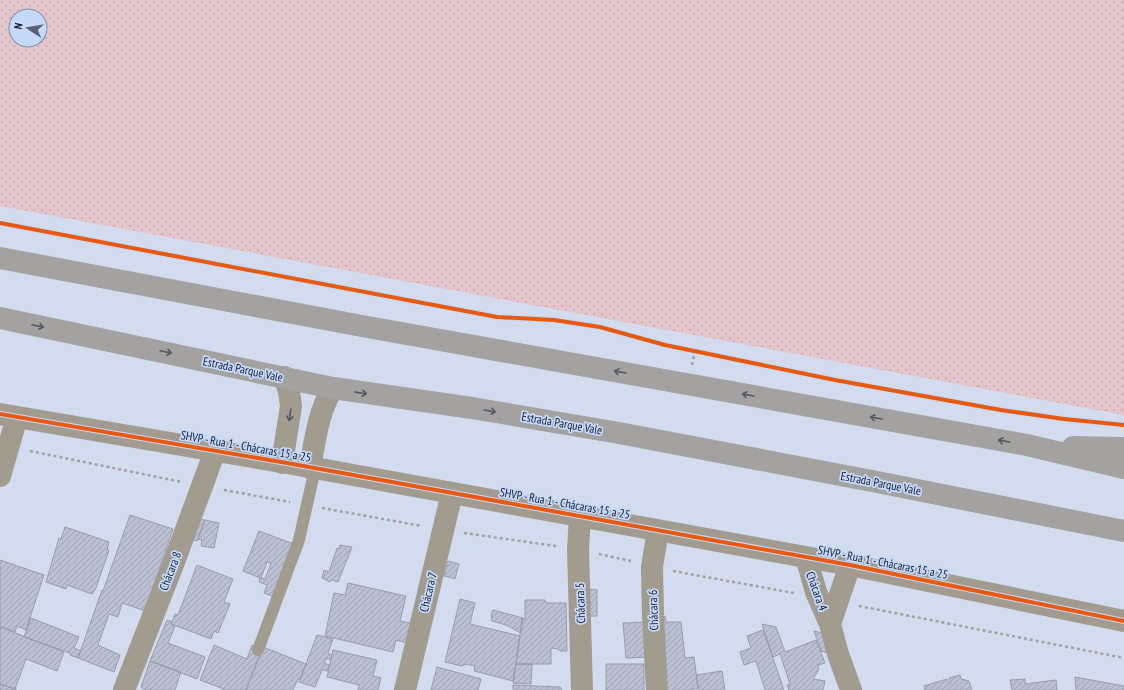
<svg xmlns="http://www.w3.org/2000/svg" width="1124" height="690" font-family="'PT Sans Narrow',sans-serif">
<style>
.grass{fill:url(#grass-dots);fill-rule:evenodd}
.building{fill:url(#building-hatch);stroke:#989cae;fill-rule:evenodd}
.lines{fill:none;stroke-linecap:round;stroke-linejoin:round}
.path{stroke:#a3a2a1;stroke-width:2.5;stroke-dasharray:3 3;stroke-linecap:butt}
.service{stroke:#a19b90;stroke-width:12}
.minor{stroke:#a19b90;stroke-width:22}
.primary{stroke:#a3a2a0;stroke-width:22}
.cycleway-casing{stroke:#c6d9fa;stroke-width:6}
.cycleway{stroke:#e8590c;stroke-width:4}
.oneway{stroke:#555a65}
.oneway2{stroke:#54575d}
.labels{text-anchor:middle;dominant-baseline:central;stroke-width:3.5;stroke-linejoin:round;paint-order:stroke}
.street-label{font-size:12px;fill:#152034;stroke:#c6d9fa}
</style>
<defs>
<pattern id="grass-dots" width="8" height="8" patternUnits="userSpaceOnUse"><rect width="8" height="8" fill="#e5c5cc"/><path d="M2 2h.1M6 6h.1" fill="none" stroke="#c4a9b0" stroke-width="1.8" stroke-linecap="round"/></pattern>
<pattern id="building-hatch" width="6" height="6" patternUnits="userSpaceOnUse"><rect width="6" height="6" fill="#babfd2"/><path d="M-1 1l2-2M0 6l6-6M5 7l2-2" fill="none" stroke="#9fa4b5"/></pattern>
</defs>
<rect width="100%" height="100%" fill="#d2dcee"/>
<path class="grass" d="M0 0H1124V415L0 206ZM16 16H40V40H16Z"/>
<path class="building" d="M130 515 173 529 145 611 122 603 118 617 109 614 98 645 120 655 114 672 78 658 102 590 103 591Z
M195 519 205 520 197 541 191 539Z
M205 520 219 523 214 548 201 546 202 540 198 539Z
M65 527 109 542 107 550H109L96 588 92 594 67 585 66 589 46 582 59 538 61 539Z
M259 531 302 547 272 596 264 593 267 585 259 582 260 578 243 571ZM267 562 271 563 265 579 261 578Z
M340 545 352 547 338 582 331 580 330 582 322 578 324 570 329 572 337 548 339 549Z
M0 560 44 575 26 630 17 626 15 632 0 626Z
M448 561 459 564 455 579 444 576Z
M197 565 233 579 224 602 230 604 218 633 214 631 211 639 171 624 175 614 178 615Z
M348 583 406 596 400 621 411 623 407 643 396 640 393 652 325 636 334 593 345 595Z
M588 589 597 590V616H589Z
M460 599 475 603 470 624 520 636 513 681 474 671 475 666 466 664 462 666 445 662Z
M525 600H545L546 603H566L567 651H560L558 649 551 648V664H516L522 619H525Z
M493 610 523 618 521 633 506 625 492 621 491 615Z
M665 616 666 622H681L685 658 694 657 698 688 690 690H666L659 617Z
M31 618 79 637 74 648 81 651 78 658 70 655V653L24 637Z
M167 620 172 622 171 624 175 626 168 643 205 657 197 679 150 661Z
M645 622 649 657 626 658 623 623Z
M762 624 776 627 785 652 816 640 825 663 818 665 819 669 813 679 825 681 823 690H789L787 685 790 684 780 654 773 657Z
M0 627 64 652 57 671 26 659 15 689 0 684Z
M763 630 774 661 784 690H765L756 661 744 665 740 652 751 648 747 636Z
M814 631 839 637 832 654 821 651Z
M317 635 333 639 328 653 332 655 330 660 327 658 324 663 329 665 328 671 322 670 315 687 299 682Z
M214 645 247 659 252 645 262 649 246 690H226L200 680Z
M263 647 306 664 300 680 298 679 293 690H246Z
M333 650 377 660 373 676 381 678 378 690H358L359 685 327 677Z
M150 661 181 672 175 690H146L141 687Z
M516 664H532L531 684 513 683Z
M606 664H644V690H606Z
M437 667 481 679 478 690H431Z
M722 671 725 690H699L696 675Z
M960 675 961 679 969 681 972 690H925L924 686 947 679 949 683H951L949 678Z
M1075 677 1124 686V690H1076Z
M1025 679V684L1056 680 1057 690H1012L1010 680Z
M0 684 15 689 17 690H0Z
M513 685 560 687 562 690H513Z"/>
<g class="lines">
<path class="path" d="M692 365 695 352
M30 451 182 482
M224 490 290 502
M322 508 422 526
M464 533 556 546
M599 554 631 561
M673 571 794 593
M859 606 1124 658"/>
<path class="service" d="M258 650 299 540 315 469"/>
<path class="minor" d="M0 414 287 463 850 565 1124 621
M282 463 291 406 289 391 284 377
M310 468C315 440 318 412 333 388
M0 476 17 417
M580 516 578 549 582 690
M806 557 816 592 830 624 838 654 851 690
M830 624 850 565
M124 690 174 562 215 451
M405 690 452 493
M657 690 653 616 652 567 658 530"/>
<path class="primary" d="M0 258 362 326 1027 445 1124 468
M0 318 333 388 472 408 619 433 872 481 1124 531
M1073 447 1124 448"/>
<defs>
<path id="cycleway" d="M0 223 497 317 554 320 600 327 665 345 835 380 1001 410 1064 419 1124 425
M0 414 287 463 850 565 1124 621"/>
</defs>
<use href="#cycleway" class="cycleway-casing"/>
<use href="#cycleway" class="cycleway"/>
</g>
<defs><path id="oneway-shaft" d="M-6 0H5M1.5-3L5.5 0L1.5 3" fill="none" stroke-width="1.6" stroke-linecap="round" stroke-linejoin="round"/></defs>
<g class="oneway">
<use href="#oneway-shaft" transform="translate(38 326) rotate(11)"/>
<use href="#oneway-shaft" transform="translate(166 352) rotate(12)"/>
<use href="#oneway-shaft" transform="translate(620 372) rotate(-170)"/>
<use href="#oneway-shaft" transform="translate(361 393) rotate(8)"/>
<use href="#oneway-shaft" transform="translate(748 395) rotate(-170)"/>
<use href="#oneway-shaft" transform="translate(490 411) rotate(10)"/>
<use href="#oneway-shaft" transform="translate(876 418) rotate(-170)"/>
<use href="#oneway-shaft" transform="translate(1004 441) rotate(-170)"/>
</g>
<use class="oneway2" href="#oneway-shaft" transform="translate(290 415) rotate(98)"/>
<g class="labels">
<g class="street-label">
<text transform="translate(243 369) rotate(12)">Estrada Parque Vale</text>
<text transform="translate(562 423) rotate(10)">Estrada Parque Vale</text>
<text transform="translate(246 446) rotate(10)">SHVP - Rua 1 - Chácaras 15 a 25</text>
<text transform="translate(881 483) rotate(11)">Estrada Parque Vale</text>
<text transform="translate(565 503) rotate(10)">SHVP - Rua 1 - Chácaras 15 a 25</text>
<text transform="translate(883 562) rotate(11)">SHVP - Rua 1 - Chácaras 15 a 25</text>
<text transform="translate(170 571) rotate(-69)">Chácara 8</text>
<text transform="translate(817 591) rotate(70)">Chácara 4</text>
<text transform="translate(428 592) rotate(-77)">Chácara 7</text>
<text transform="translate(580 603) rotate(-92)">Chácara 5</text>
<text transform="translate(653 610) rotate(-92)">Chácara 6</text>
</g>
</g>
<g transform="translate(28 28) rotate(282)"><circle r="19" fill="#c6d9fa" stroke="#7f8fab"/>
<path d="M0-3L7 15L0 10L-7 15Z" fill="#576275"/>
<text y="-6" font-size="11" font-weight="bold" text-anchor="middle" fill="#152034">N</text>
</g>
</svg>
